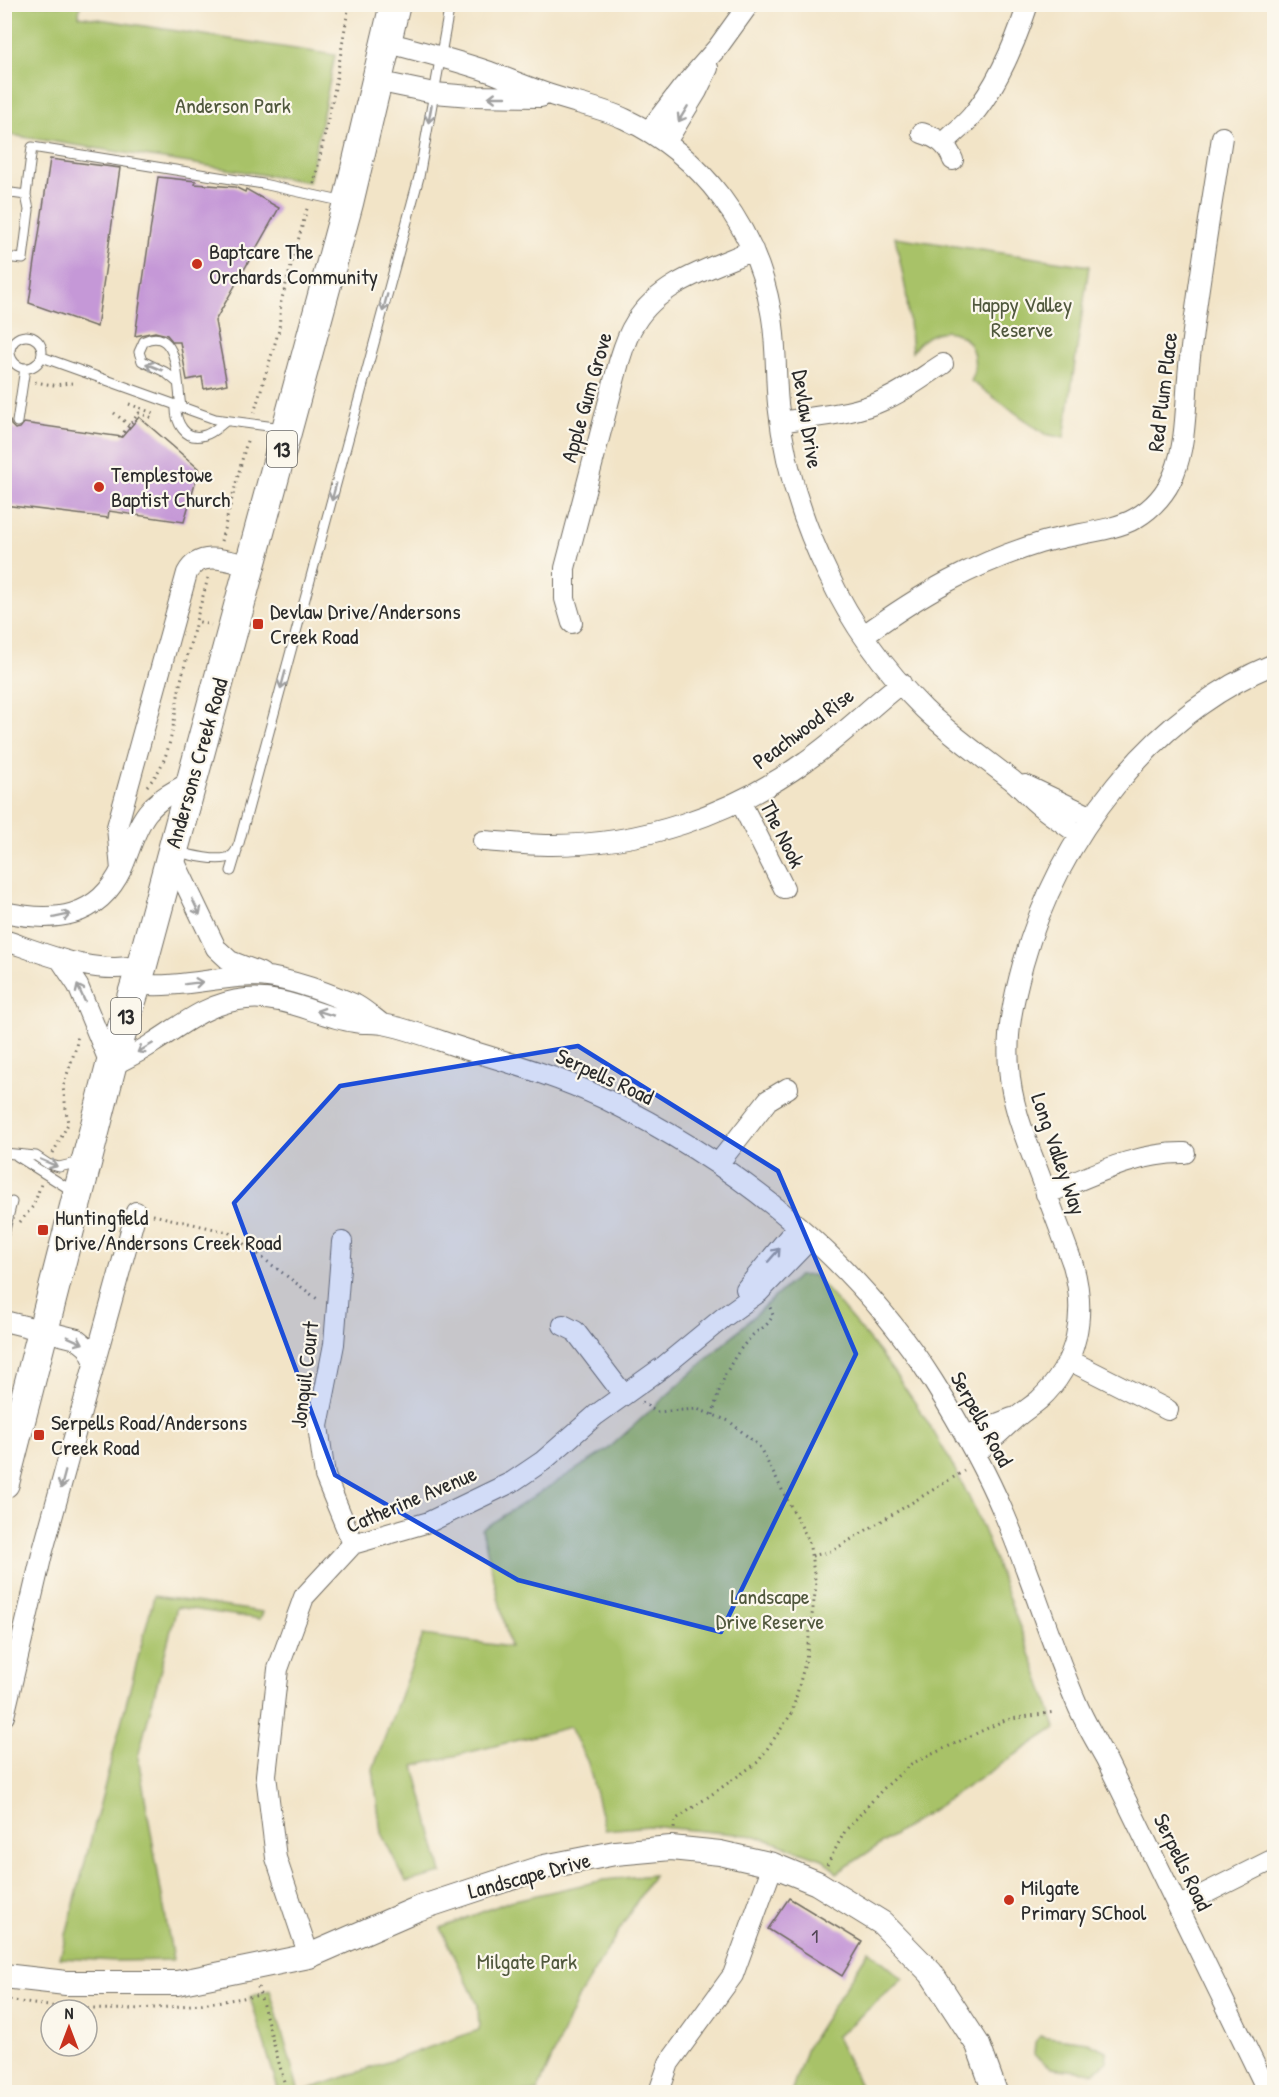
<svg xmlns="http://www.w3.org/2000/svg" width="1279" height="2097" font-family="'Patrick Hand',sans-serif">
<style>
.green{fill:#a8c268;stroke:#6a764a;stroke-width:1.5}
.building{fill:#c598d7}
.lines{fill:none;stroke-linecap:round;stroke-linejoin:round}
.service-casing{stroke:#716c62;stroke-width:11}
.minor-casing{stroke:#716c62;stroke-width:22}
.tertiary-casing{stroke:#716c62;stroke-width:26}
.primary-casing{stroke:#716c62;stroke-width:32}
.path{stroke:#716c62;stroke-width:3;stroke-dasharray:1.5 4.5;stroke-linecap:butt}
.service{stroke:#fff;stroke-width:9}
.minor{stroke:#fff;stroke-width:20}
.tertiary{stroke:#fff;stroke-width:24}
.primary{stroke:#fff;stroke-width:30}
.oneway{stroke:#a0a0a0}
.marked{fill:#1d4ed8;fill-opacity:0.2;stroke:#1d4ed8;stroke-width:4.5;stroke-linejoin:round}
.poi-dot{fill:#c8321e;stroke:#fbf7ec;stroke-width:2}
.labels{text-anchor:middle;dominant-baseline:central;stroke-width:4.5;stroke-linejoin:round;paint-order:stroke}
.number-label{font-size:20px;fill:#524656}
.shield{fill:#fbf7ec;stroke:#696865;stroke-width:1.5}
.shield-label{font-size:21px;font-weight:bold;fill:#2b2b2b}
.park-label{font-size:22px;fill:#50583d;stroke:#fbf7ec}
.poi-label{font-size:22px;fill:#2b2b2b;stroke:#fbf7ec;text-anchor:start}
.street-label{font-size:22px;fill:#2b2b2b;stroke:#fbf7ec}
</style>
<rect width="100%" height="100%" fill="#fbf7ec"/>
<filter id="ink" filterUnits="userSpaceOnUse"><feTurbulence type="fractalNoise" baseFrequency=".0167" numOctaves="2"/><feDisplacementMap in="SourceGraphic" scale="12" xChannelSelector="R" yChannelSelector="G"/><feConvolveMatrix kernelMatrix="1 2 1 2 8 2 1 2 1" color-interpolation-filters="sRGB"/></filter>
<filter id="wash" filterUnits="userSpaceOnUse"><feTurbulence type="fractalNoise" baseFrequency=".008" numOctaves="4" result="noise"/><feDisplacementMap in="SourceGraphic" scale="24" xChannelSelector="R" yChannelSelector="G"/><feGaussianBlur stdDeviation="1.35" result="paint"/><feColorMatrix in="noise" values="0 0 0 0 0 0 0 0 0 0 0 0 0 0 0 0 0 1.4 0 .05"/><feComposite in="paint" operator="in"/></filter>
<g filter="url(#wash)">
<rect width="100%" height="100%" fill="#f2e4c7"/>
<path class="green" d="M4 5H80L79 16 335 55 309 182 5 134Z
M895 237 1089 266 1064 438 1045 434 971 381C988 335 939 312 912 352L906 291Z
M813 1275C873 1339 924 1407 963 1485 984 1526 998 1570 1014 1612 1029 1650 1044 1688 1056 1728L837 1873 825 1860 756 1836 649 1826 605 1830 588 1763 570 1727 414 1766 442 1873 406 1882 381 1833 373 1769 423 1635 510 1647 482 1529 607 1450 798 1276Z
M154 1596 263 1612 260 1619 177 1607 138 1757 173 1960 116 1961 60 1958Z
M653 1875 579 1996 537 2092H301L479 2030 478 2005 441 1928 510 1901 604 1880Z
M869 1950 903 1979 836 2037 863 2092H791L808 2045Z
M270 1990 299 2092H279L250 1997Z
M1040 2036 1088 2042 1106 2051 1107 2062 1094 2073 1051 2068 1034 2055 1035 2042Z"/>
<g id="blocks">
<path class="building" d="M50 159 120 168 97 327 29 303Z
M158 177 196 181 195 184 235 187 245 192 246 189 279 208 215 321 227 384 204 389 202 377 187 380 180 342H173L167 335 155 332 135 336Z
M139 417 199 469 184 522 109 511 108 518 4 505V420L10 421 11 425 15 429 20 428 24 423 122 437Z
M789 1898 862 1942 842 1976 768 1929Z"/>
</g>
</g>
<g filter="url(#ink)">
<use href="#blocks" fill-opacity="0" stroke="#716c62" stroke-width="1.5"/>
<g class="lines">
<defs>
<path id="service" d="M4 192 26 195
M4 257 23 259 29 210 26 195 32 147 263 184 345 202
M10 352a16 16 0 1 1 32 0a16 16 0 1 1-32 0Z
M42 357 215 419 283 428
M177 382 165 372 142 361 139 352 144 341C180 325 177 385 181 407
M176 405C175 422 185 442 205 435 213 433 219 426 226 421
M17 422 25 368
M177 851C188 855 221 863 231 856 236 853 237 848 239 843L419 177 450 4
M231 871 237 851
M4 1153 36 1156 48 1164 59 1167 80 1162
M17 1156 74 1192
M4 1234 12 1202"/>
<path id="minor" d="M385 42C420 51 455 60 490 72 511 80 532 89 554 96 578 104 602 108 625 119 702 155 757 229 771 312 777 343 775 373 778 404 784 462 802 521 828 574 851 623 885 670 924 709 950 734 980 755 1008 777 1018 784 1025 793 1034 801 1047 813 1064 823 1079 835
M376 81 434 93 471 96 541 97
M649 131 682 88 718 47 749 4
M922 133C938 138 947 144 953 160
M666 142 697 91 708 68
M944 143C953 134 963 126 971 117 998 85 1015 44 1028 4
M781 422C815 416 852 415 884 400 905 391 924 376 943 364
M572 623 565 599V568L619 362C623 349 627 335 635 323 660 282 711 268 753 250
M864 635C921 594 972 564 1040 543 1068 534 1113 532 1136 518 1153 508 1167 492 1174 474 1188 440 1185 394 1190 357 1198 284 1211 210 1222 137
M1025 785 1092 817
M740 801 784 888
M483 841C504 842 526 845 547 845 640 846 731 815 806 761 840 738 869 708 901 683
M171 854 216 948 230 961 261 973
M121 870 117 827 187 573C200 549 229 561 250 566
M4 912C54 923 98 919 122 868 130 850 135 829 147 813 159 798 176 790 192 781
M4 940C48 955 95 976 142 965
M60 959 78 986 111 1066C125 1059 140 1052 153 1043 183 1024 209 1002 246 999 285 995 317 1016 354 1022 363 1024 372 1022 382 1024 408 1028 442 1042 468 1050 514 1064 561 1078 605 1099 735 1163 855 1258 933 1381 960 1424 985 1469 1005 1516 1031 1577 1050 1642 1077 1704 1085 1723 1096 1741 1106 1759L1268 2092
M135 984C176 989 214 977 254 976 285 976 328 993 356 1005 365 1010 374 1018 382 1024
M718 1164 768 1100 788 1088
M1046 1194C1091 1176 1136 1152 1185 1153
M342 1242 334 1344 318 1426 325 1476 353 1544
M746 1289 798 1226
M4 1321 77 1339 88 1348 95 1362
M563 1325 575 1331 623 1394
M1069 1360 1168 1410
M965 1436 1012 1418
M976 1453C990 1442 1003 1429 1017 1417 1024 1411 1032 1406 1039 1400 1078 1364 1087 1314 1073 1265 1062 1234 1050 1203 1038 1171 1025 1137 1011 1104 1009 1067 1006 1032 1014 997 1023 964 1058 838 1151 715 1274 664
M4 1716 42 1554 136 1212
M1178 1907 1270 1861
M309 1956 276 1858 266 1775 278 1669 304 1597 353 1544 429 1522 512 1482 543 1461 596 1415 663 1367 724 1317 759 1292 811 1238
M659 2092 669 2063 733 1975 773 1865"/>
<path id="tertiary" d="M4 1976 66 1983H177L309 1956 417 1909 544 1867 615 1853 671 1848 720 1853 773 1865 817 1883 882 1923 931 1973 978 2045 995 2092"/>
<path id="primary" d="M4 1483 111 1066 142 965 348 203 395 4"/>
</defs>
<use href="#service" class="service-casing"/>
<use href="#minor" class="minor-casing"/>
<use href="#tertiary" class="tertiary-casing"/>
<use href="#primary" class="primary-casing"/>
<path class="path" d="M4 27 6 32
M314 184 335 88 349 4
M35 382 53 385 72 383
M129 404 153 413
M114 413 129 425
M254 413 279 330 281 302 308 205
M120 437 139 413 155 419
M221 541 248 437
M208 578 196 621 211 625
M147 786C173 759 173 720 180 685 185 663 191 642 196 621
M53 1153 68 1124 63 1087 76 1047 78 1034
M153 1215 228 1232 320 1301
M20 1222 34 1205 41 1184
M642 1402 656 1412 697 1409 729 1421 759 1446 809 1541 816 1586 806 1659 792 1713 758 1762 675 1820 674 1829
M713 1415C718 1387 730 1359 750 1338 759 1327 765 1331 773 1315L769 1305
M812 1556 832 1551 964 1471
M827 1865 845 1831 882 1790 911 1764 1005 1720 1055 1712
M258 1987 287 2092
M4 1999C89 2016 176 2010 260 1995"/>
<use href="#service" class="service"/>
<use href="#minor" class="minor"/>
<use href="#tertiary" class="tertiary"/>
<use href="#primary" class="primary"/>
</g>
<defs><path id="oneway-shaft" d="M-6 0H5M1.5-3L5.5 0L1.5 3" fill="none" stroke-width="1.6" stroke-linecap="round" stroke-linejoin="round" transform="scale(1.5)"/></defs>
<g class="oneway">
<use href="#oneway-shaft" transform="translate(497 97) rotate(-180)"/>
<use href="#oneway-shaft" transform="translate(430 114) rotate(100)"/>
<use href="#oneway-shaft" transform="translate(683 114) rotate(121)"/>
<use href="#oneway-shaft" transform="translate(385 303) rotate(105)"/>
<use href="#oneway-shaft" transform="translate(154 367) rotate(-158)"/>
<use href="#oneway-shaft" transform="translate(334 492) rotate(105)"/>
<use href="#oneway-shaft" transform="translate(283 680) rotate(105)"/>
<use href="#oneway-shaft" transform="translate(196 907) rotate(65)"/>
<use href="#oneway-shaft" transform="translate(62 916) rotate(-12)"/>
<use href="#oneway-shaft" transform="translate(194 983) rotate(-7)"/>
<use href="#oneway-shaft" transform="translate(81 993) rotate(-115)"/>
<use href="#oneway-shaft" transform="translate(325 1013) rotate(-163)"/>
<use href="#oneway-shaft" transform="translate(145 1048) rotate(150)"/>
<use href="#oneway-shaft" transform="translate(49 1163) rotate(23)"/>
<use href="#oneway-shaft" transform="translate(774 1255) rotate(-49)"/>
<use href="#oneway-shaft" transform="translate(75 1340) rotate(24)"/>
<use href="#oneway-shaft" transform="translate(63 1480) rotate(105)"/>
</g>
</g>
<path class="marked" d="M578 1046 778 1171 856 1354 721 1632 518 1580 335 1475 234 1203 340 1086Z"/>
<g class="poi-dot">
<circle cx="197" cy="264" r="6"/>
<circle cx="99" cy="487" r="6"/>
<rect x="252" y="618" width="12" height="12" rx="3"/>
<rect x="37" y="1224" width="12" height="12" rx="3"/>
<rect x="33" y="1429" width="12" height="12" rx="3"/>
<circle cx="1009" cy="1900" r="6"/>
</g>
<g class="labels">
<g class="number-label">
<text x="815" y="1935">1</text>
</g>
<g class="shield">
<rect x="267" y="431" width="30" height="36" rx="4.5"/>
<rect x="111" y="998" width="30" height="36" rx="4.5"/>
</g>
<g class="shield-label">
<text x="282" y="449">13</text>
<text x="126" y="1016">13</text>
</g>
<g class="park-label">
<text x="233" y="105">Anderson Park</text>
<text x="1022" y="304">Happy Valley<tspan x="1022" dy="25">Reserve</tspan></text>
<text x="770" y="1596">Landscape<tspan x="770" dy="25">Drive Reserve</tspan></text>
<text x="527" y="1961">Milgate Park</text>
</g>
<g class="poi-label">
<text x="209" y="251">Baptcare The<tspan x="209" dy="25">Orchards Community</tspan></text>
<text x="111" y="474">Templestowe<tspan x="111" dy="25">Baptist Church</tspan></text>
<text x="270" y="611">Devlaw Drive/Andersons<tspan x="270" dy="25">Creek Road</tspan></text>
<text x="55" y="1217">Huntingfield<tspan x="55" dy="25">Drive/Andersons Creek Road</tspan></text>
<text x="51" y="1422">Serpells Road/Andersons<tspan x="51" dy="25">Creek Road</tspan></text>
<text x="1021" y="1887">Milgate<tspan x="1021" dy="25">Primary SChool</tspan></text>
</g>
<g class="street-label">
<text transform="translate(1162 392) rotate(-83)">Red Plum Place</text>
<text transform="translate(586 397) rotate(-74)">Apple Gum Grove</text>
<text transform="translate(808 419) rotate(81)">Devlaw Drive</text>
<text transform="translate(803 728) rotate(-37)">Peachwood Rise</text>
<text transform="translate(196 763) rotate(-74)">Andersons Creek Road</text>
<text transform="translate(783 834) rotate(63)">The Nook</text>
<text transform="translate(605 1076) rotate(25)">Serpells Road</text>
<text transform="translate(1059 1154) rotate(71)">Long Valley Way</text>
<text transform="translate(304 1375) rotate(-83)">Jonquil Court</text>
<text transform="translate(982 1419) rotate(61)">Serpells Road</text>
<text transform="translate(411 1499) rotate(-23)">Catherine Avenue</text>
<text transform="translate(1183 1862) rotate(64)">Serpells Road</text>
<text transform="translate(529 1875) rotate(-15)">Landscape Drive</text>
</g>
</g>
<rect width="1279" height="2097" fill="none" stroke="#fbf7ec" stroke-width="24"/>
<g transform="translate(69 2028)"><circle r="28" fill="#fbf7ec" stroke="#a8a59f" stroke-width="1.5"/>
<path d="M0-4.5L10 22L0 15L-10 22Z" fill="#c8321e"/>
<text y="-9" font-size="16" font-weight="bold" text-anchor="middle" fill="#2b2b2b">N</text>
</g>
</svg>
